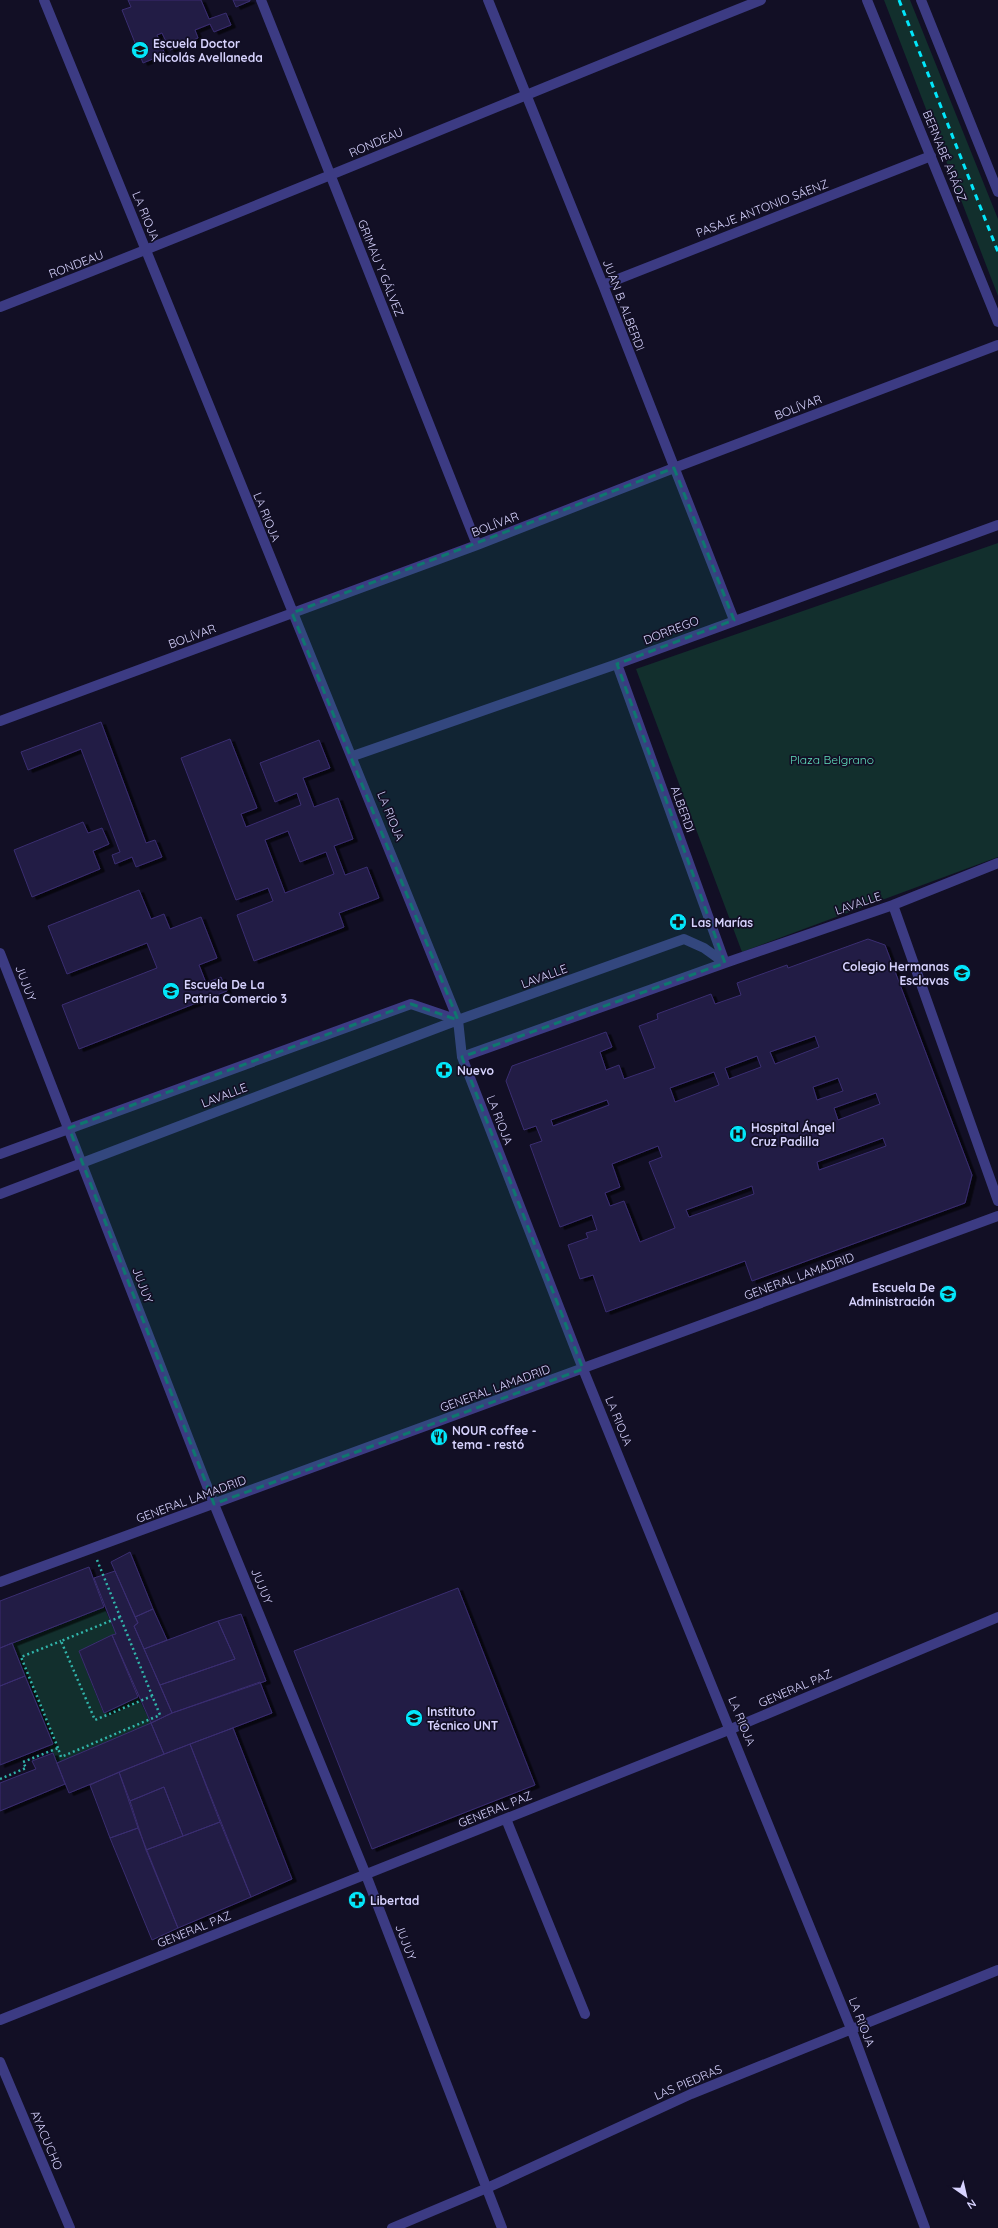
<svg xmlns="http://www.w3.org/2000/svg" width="998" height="2228" font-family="Quicksand,sans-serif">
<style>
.green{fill:#122f2d}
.building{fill:#231b45;stroke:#3a2e71;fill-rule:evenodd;filter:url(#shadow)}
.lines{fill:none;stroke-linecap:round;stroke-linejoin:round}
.path{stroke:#31b5ab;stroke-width:2.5;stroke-dasharray:2 3;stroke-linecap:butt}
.minor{stroke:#3c3b83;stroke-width:10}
.rail{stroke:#03e6fa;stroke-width:3;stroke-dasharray:6 5;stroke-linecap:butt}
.marked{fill:#0f766e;fill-opacity:0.2;stroke:#0f766e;stroke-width:3;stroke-dasharray:8 5;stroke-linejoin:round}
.labels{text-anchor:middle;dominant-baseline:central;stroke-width:3.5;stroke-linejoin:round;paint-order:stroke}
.poi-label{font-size:12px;font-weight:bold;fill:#d7d3fe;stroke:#120f25;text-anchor:start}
.street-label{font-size:12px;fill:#d7d3fe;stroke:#120f25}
.park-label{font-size:12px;fill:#60debc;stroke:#120f25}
</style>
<defs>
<filter id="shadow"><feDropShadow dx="4.5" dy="2.5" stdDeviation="0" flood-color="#0009"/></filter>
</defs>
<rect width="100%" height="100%" fill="#120f25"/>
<path class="green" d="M884 0H910L998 219V296Z
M998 543V857L742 952 636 669Z
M104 1607 116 1634 79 1651 103 1712 138 1697 151 1723 57 1763 49 1746 53 1744 12 1643Z"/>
<path class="building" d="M128 0H201L209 19 226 13 231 25 214 32 210 24 195 30 198 38 170 50 162 33 157 35 165 54 143 63 122 10 131 7Z
M233 0H250V1L236 7Z
M101 722 146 843 155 840 162 857 136 867 132 857 115 864 112 855 120 852 81 749 28 770 21 752Z
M230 739 257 808 241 814 246 827 301 805 297 793 275 802 260 763 319 740 330 768 303 778 314 807 338 798 353 839 334 846 345 875 367 867 379 898 339 913 344 927 254 961 237 915 273 901 268 888 236 900 181 758ZM288 831 300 862 326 852 334 874 285 893 265 840Z
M83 822 88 833 102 828 109 844 93 851 100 869 32 897 14 850Z
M139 890 151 919 164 914 170 929 201 917 217 958 199 965 206 983 221 977 227 991 79 1049 62 1005 157 968 147 943 67 974 48 926Z
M868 939 885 945 972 1175 965 1203 752 1281 745 1261 606 1312 593 1275 580 1279 568 1245 588 1238 586 1233 597 1230 592 1215 560 1227 530 1145 542 1141 536 1126 524 1130 506 1081 512 1066 606 1032 612 1047 600 1052 606 1070 619 1065 624 1079 655 1068 639 1026 658 1019 657 1014 711 994 715 1004 741 995 737 983 787 965 788 968ZM815 1036 819 1047 775 1064 770 1052ZM757 1056 761 1067 729 1079 725 1068ZM714 1072 719 1085 675 1102 670 1088ZM838 1078 843 1091 817 1100 813 1087ZM876 1093 880 1104 838 1120 834 1108ZM607 1100 609 1105 553 1126 551 1120ZM883 1138 886 1146 819 1170 817 1162ZM658 1146 662 1157 649 1162 675 1228 640 1242 624 1201 610 1206 605 1193 620 1187 612 1164ZM752 1186 754 1194 689 1217 686 1210Z
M130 1552 153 1609 135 1617 111 1562Z
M89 1567 104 1607 0 1648V1601Z
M115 1571 138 1623 134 1626 172 1713 151 1723 112 1635 116 1634 94 1578Z
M458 1588 535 1785 372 1849 294 1651Z
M153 1609 167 1640 144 1649 134 1626 138 1623 135 1617Z
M241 1614 266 1681 172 1713 160 1685 235 1659 218 1621Z
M218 1621 235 1659 160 1685 144 1649Z
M112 1635 138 1697 104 1713 79 1651Z
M12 1643 25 1676 0 1686V1648Z
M25 1676 53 1744 0 1765V1686Z
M260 1682 272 1713 164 1754 151 1723 172 1713Z
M151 1723 164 1754 69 1793 57 1763Z
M233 1728 292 1879 251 1897 190 1744Z
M190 1744 220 1822 183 1836 164 1787 130 1801 119 1772Z
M53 1753 65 1784 0 1811V1783L36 1769 32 1761Z
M119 1772 138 1828 110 1838 90 1785Z
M164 1787 183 1836 146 1850 130 1801Z
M220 1822 251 1897 178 1928 146 1850Z
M138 1828 178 1928 152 1940 110 1838Z"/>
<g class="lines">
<path class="path" d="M120 1617 61 1641 95 1720 152 1696
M58 1748 21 1657 61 1641
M0 1779 26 1768 23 1762 58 1748 61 1757 160 1715 97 1560"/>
<path class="minor" d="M44 0C182 340 322 679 458 1020L462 1057 583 1369 852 2031 925 2228
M261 0 477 545
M488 0 603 285 734 620
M867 0 998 322
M921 0 998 192
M603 285 931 156
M0 307C255 209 507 101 761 0
M0 721 477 545 674 468 998 345
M353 756 617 664 998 525
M893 905 998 1201
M0 953 214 1504 366 1875 502 2228
M462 1057 725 963 617 664
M0 1154 411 1004 458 1020
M0 1194 458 1020 684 939 704 948 725 963 893 905 998 863
M0 1582 998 1216
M506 1819 585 2014
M0 2020 731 1729 998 1617
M0 2062 70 2228
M392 2228 487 2188 691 2094 998 1970"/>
<path class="rail" d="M899 0 998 252"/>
</g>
<path class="marked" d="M674 468 734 620 617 664 725 963 462 1057 583 1369 214 1504 69 1128 411 1004 458 1020 292 613Z"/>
<defs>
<symbol id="school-disc" viewBox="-11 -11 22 22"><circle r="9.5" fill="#03e6fa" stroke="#120f25"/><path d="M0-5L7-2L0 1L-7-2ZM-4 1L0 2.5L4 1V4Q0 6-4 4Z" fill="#111"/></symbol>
<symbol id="pharmacy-disc" viewBox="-11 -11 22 22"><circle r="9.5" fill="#03e6fa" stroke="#120f25"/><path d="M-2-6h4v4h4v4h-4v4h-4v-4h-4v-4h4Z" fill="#111"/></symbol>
<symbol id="hospital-disc" viewBox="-11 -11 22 22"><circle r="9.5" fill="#03e6fa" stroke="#120f25"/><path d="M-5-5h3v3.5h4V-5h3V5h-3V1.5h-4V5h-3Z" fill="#111"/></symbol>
<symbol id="restaurant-disc" viewBox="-11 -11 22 22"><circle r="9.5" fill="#03e6fa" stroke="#120f25"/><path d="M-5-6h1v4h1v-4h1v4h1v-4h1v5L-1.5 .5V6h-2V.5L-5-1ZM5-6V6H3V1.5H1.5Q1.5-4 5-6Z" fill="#111"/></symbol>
<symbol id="university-disc" viewBox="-11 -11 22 22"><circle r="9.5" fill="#03e6fa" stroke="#120f25"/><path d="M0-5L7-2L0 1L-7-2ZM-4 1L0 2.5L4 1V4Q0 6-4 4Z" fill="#111"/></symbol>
</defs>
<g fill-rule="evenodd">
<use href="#school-disc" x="130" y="40" width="20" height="20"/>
<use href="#pharmacy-disc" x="668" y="912" width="20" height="20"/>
<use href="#school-disc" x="952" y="963" width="20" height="20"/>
<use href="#school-disc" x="161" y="981" width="20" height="20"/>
<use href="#pharmacy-disc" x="434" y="1060" width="20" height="20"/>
<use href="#hospital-disc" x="728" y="1124" width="20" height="20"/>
<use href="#school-disc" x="938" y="1284" width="20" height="20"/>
<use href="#restaurant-disc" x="429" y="1427" width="20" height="20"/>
<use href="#university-disc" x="404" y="1708" width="20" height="20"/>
<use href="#pharmacy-disc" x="347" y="1890" width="20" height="20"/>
</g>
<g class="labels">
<g class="poi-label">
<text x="153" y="43">Escuela Doctor<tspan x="153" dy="14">Nicolás Avellaneda</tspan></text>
<text x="691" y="922">Las Marías</text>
<text x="949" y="966" text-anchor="end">Colegio Hermanas<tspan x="949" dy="14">Esclavas</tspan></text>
<text x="184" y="984">Escuela De La<tspan x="184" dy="14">Patria Comercio 3</tspan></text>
<text x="457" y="1070">Nuevo</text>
<text x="751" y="1127">Hospital Ángel<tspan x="751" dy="14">Cruz Padilla</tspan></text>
<text x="935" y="1287" text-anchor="end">Escuela De<tspan x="935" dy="14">Administración</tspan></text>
<text x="452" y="1430">NOUR coffee -<tspan x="452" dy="14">tema - restó</tspan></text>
<text x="427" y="1711">Instituto<tspan x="427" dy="14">Técnico UNT</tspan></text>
<text x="370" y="1900">Libertad</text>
</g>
<g class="street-label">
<text transform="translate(376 142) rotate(-23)">RONDEAU</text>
<text transform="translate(945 156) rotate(68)">BERNABÉ ARÁOZ</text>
<text transform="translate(762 208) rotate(-21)">PASAJE ANTONIO SÁENZ</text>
<text transform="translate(146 216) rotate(68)">LA RIOJA</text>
<text transform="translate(76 264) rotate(-21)">RONDEAU</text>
<text transform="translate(381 268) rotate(68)">GRIMAU Y GÁLVEZ</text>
<text transform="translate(624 305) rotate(69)">JUAN B. ALBERDI</text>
<text transform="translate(798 407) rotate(-21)">BOLÍVAR</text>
<text transform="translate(267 517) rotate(68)">LA RIOJA</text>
<text transform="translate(495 524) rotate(-21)">BOLÍVAR</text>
<text transform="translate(671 630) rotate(-21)">DORREGO</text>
<text transform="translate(192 636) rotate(-20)">BOLÍVAR</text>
<text transform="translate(683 809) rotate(70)">ALBERDI</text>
<text transform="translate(391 816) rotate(68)">LA RIOJA</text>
<text transform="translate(858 903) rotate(-19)">LAVALLE</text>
<text transform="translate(544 976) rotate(-20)">LAVALLE</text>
<text transform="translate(26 983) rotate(69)">JUJUY</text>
<text transform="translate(224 1095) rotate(-21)">LAVALLE</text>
<text transform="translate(500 1120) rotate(69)">LA RIOJA</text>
<text transform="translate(799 1276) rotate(-20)">GENERAL LAMADRID</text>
<text transform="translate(143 1285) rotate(69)">JUJUY</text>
<text transform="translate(495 1388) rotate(-20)">GENERAL LAMADRID</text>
<text transform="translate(619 1421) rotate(68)">LA RIOJA</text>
<text transform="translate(191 1499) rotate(-20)">GENERAL LAMADRID</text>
<text transform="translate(262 1586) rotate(68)">JUJUY</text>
<text transform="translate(795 1688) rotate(-23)">GENERAL PAZ</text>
<text transform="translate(742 1721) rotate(68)">LA RIOJA</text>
<text transform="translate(495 1809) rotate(-22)">GENERAL PAZ</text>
<text transform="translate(194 1929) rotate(-22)">GENERAL PAZ</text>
<text transform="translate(406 1942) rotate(69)">JUJUY</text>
<text transform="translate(862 2022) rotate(69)">LA RIOJA</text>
<text transform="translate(688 2082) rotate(-23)">LAS PIEDRAS</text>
<text transform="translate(47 2140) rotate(67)">AYACUCHO</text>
</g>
<g class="park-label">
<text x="832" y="759">Plaza Belgrano</text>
</g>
</g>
<g transform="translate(966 2196) rotate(146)" stroke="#120f25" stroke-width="3" paint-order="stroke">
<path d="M0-3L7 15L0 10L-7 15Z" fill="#d7d3fe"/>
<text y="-6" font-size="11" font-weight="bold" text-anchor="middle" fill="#d7d3fe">N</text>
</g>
</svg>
